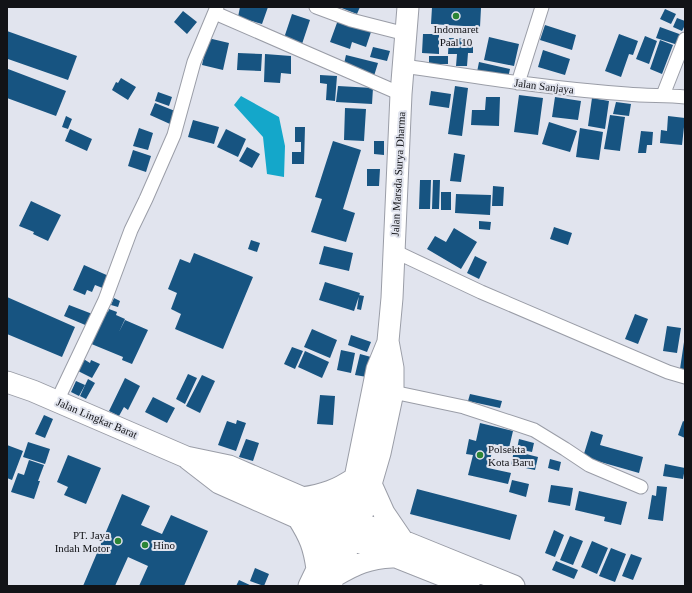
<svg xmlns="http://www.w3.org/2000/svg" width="692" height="593" font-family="'Times New Roman',serif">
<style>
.water{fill:#14a7ca}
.building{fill:#175481}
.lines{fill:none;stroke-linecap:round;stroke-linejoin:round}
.minor-casing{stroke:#9a9da7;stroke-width:15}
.trunk-casing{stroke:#9a9da7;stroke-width:23}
.minor{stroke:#fff;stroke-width:13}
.trunk{stroke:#fff;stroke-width:21}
.poi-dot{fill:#2c8535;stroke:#e1e4ee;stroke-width:1.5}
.labels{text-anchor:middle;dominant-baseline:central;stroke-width:4;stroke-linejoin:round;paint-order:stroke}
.poi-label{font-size:11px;fill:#121317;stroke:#e1e4ee;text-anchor:start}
.street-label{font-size:11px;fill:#121317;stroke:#e1e4ee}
</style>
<rect width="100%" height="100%" fill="#e1e4ee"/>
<path class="water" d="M241 96 279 117 285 146 284 177 267 174 263 137 234 105Z"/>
<path class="building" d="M240 7H268L262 24 238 17Z
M339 7H360L357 14Z
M432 7 481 8 480 27 431 24Z
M665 9 676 14 671 24 660 19Z
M183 11 197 22 187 34 174 22Z
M292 14 310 20 302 44 284 38Z
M677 18 685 21V25L682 31 673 27Z
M338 20 371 32 366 47 352 42 350 49 330 42Z
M545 25 576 35 572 50 540 40Z
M660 27 682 35 678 45 656 38Z
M7 31 77 56 68 80 8 59Z
M423 34H439V54L422 53Z
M619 34 638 41 633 55 629 54 621 77 605 71Z
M645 36 657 41 649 64 636 59Z
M489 37 519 44 514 66 484 60Z
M208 38 229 43 223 70 202 65Z
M449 38 473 39V53H468L467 66H456L457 54H448Z
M660 40 673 45 662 74 650 69Z
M373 47 390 51 387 61 370 57Z
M543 50 570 59 565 75 538 67Z
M238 53 262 54 261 71 237 70Z
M265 54 291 56V74L281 73 280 83 264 82Z
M346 55 378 63 374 76 343 68Z
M429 56H448V64H429Z
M479 62 510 69 508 78 477 72Z
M8 69 66 91 56 116 7 98V72Z
M320 75 337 76 335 101 326 100 327 84 320 83Z
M121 78 136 87 128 100 112 90 116 82 118 83Z
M338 86 373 88 372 104 336 102Z
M455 86 468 88 462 136 448 134Z
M431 91 451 94 449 108 429 105Z
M158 92 172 97 169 106 155 101Z
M519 95 543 98 538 135 514 132Z
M486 97H500L499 126 471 125 472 110H485Z
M555 97 581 101 578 120 552 117Z
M592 98 609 101 605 129 588 126Z
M616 102 631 104 629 116 613 114Z
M155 103 175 111 170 124 150 115Z
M345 108 366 109 364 141 344 140Z
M610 115 625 117 620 151 604 149Z
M66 116 72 119 68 129 62 127Z
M668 116 685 118 682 145 660 143 661 130 667 131Z
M193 120 219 127 214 144 188 137Z
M549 122 577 131 570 152 542 144Z
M295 127H305L304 164H292V152H301V142H295Z
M139 128 153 133 148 150 133 146Z
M580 128 603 132 599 160 576 157Z
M70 129 92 139 87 151 65 141Z
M226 129 246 139 238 157 217 147Z
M641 131 653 132 652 145H647L646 153H638Z
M333 141 361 150 343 209 355 213 346 242 311 232 322 199 315 197Z
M374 141H384V155L374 154Z
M247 147 260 154 252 168 239 161Z
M133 150 151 156 146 172 128 166Z
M454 153 465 155 461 182 450 181Z
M367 169H380L379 186H367Z
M420 180H431L430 209H419Z
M433 180H440L439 209H432Z
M493 186 504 187 503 206H492Z
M441 192H451V210H441Z
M456 194 491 195 490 215 455 213Z
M31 201 61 215 48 241 33 234 34 232 19 226Z
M479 221 491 222 490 230 479 229Z
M554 227 572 233 568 245 550 239Z
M454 228 477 242 461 269 427 249 435 236 446 242Z
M251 240 260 243 257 252 248 249Z
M324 246 353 253 349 271 319 264Z
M194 253 253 277 223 349 175 329 181 314 171 309 177 293 168 289 180 259 190 263Z
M475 256 487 262 479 279 467 273Z
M84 265 111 277 105 289 95 285 92 292 87 290 85 295 73 290Z
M325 282 360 293 354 311 319 300Z
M359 295 364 296 361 310 357 309Z
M7 297 75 327 62 357 7 334Z
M114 298 120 301 118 307 111 305Z
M69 305 95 315 90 327 64 316Z
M109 309 117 312 116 315 125 319 119 332 125 320 148 330 132 364 122 360 123 357 89 343 104 310 108 312Z
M635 314 648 319 638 344 625 339Z
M667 326 681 328 677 353 663 351Z
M312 329 337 340 330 358 304 347Z
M351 335 371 342 367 352 348 345Z
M684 342H685V370L680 369Z
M292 347 303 351 295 369 284 364Z
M341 350 355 353 351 373 337 370Z
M305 351 329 362 322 378 298 367Z
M360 354 371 357 367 377 355 375Z
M82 358 90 363 91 360 100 364 92 378 76 370Z
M188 374 197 378 185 404 176 399Z
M202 375 215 381 200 413 186 406Z
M125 378 140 386 128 410 124 407 119 416 109 411Z
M88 379 95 383 86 399 80 396Z
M76 381 85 385 79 396 71 392Z
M470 394 502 401 500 408 468 401Z
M320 395 335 396 333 425 317 424Z
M153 397 175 408 167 423 145 412Z
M44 415 53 419 45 438 35 434Z
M237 420 246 423 236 451 218 445 227 421 236 424Z
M683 421 685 422V438L678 435Z
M480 423 513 431 509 448 494 444 488 468 511 473 508 484 468 475 473 455 466 454 469 439 476 441Z
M591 431 603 435 600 445 643 457 639 473 583 457Z
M246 439 259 443 253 461 239 457Z
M519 439 534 443 532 452 517 449Z
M28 442 50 449 45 464 23 457Z
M7 445 23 451 12 480 7 478Z
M514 451 538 457 535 470 511 465Z
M68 455 101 468 86 504 64 495 68 487 57 482Z
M550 459 561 462 559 471 548 468Z
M29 460 44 465 38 481H40L34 499 11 492 18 473 24 475Z
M665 464 685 468 683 479 663 476Z
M512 480 529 484 526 497 509 492Z
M551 485 573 488 570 506 548 502Z
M657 486 667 487 663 521 648 519 652 495 656 496Z
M417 489 517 515 510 540 410 514Z
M579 491 627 502 621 525 604 521 605 517 575 510Z
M122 494 150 506 141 525 162 534 171 515 208 531 184 586H139L148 566 128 557 115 586H83Z
M554 530 564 535 555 557 545 553Z
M570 536 583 541 573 565 560 560Z
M592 541 608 548 597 574 581 567Z
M611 548 626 554 615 582 599 576Z
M631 554 642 558 633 580 622 576Z
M556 561 578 570 574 579 552 570Z
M255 568 269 574 264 586 250 581Z
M239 580 252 586H236Z"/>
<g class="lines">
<defs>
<path id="minor" d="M316 7 351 20 406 34
M215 13 401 94
M404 66C478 77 552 89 627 94 646 96 666 95 685 97
M518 83 542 7
M663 95 685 39
M394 251 481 292 668 372 685 377
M393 392 464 407 534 430 565 449 589 465 641 487
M57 401 105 300 131 230 146 199 174 135 194 62 217 7"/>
<path id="trunk" d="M7 382 33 391 186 457 229 466 403 541 514 586
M188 459 219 483 298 518 469 586
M371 484 384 513 403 541
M302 498C324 495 337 490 355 478
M298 518C310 537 314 547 317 569
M335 576C355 564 369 558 392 557
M309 586 335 532 355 478 377 369 388 342
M330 586 360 522 380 453 393 392V368L388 341 392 298 401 94 408 7"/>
</defs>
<use href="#minor" class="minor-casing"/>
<use href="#trunk" class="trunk-casing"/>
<use href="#minor" class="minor"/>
<use href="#trunk" class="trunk"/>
</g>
<g class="poi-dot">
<circle cx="456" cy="16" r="4"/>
<circle cx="480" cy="455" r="4"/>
<circle cx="118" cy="541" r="4"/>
<circle cx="145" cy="545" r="4"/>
</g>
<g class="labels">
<g class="poi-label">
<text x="456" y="29" text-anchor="middle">Indomaret<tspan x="456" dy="13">Paal 10</tspan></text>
<text x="488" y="449">Polsekta<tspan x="488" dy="13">Kota Baru</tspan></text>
<text x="110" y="535" text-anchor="end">PT. Jaya<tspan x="110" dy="13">Indah Motor</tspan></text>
<text x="153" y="545">Hino</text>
</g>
<g class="street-label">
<text transform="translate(544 86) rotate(7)">Jalan Sanjaya</text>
<text transform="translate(398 174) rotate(-87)">Jalan Marsda Surya Dharma</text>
<text transform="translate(97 418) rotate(23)">Jalan Lingkar Barat</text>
</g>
</g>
<rect width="692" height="593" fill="none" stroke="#121317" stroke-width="16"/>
</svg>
